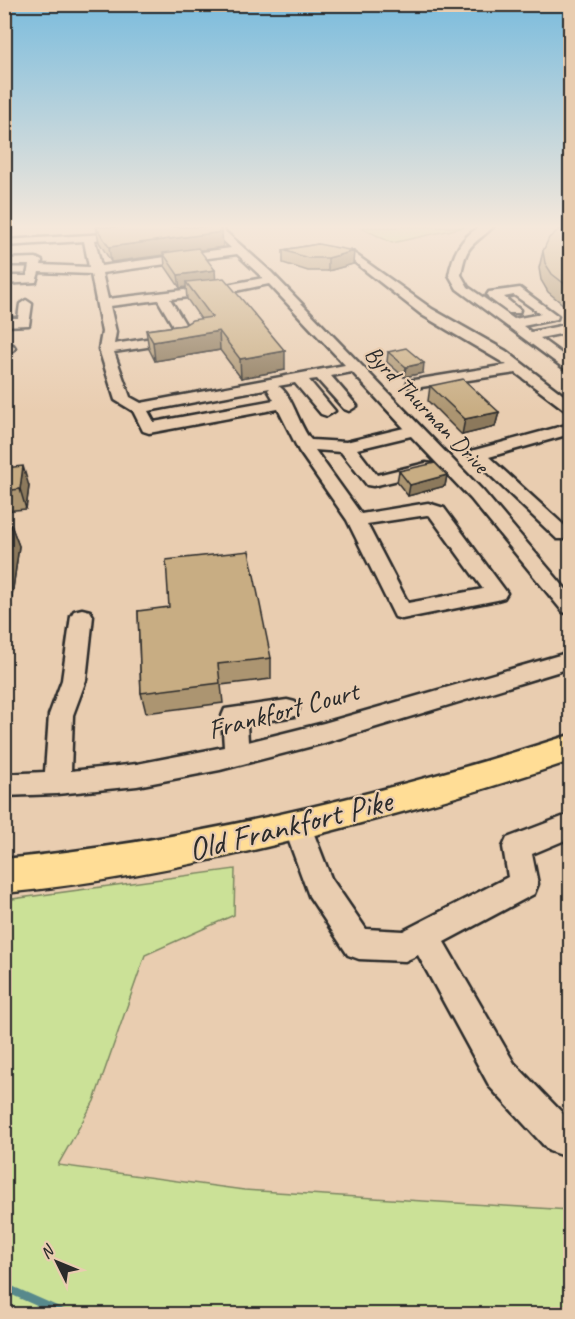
<svg xmlns="http://www.w3.org/2000/svg" width="575" height="1319" font-family="Caveat,sans-serif">
<style>
.green{fill:#cbe197;stroke:#7b8661;stroke-width:1.5}
.lines{fill:none;stroke-linecap:round;stroke-linejoin:round}
.stream{stroke:#59898c;stroke-width:8}
.minor-casing{stroke:#2b2b2b;stroke-width:5}
.major-casing{stroke:#2b2b2b;stroke-width:5}
.minor{fill:#e9cdb0;fill-rule:evenodd}
.major{fill:#ffdd96;fill-rule:evenodd}
.wall{fill:#ac9571;stroke:#2b2b2b;stroke-width:1.5}
.shaded-wall{fill:#8c795c;stroke:#2b2b2b;stroke-width:1.5}
.building{fill:#c8ad83;stroke:#2b2b2b;stroke-width:1.5}
.labels{text-anchor:middle;dominant-baseline:central;stroke-width:4.5;stroke-linejoin:round;paint-order:stroke}
.far-street-label{font-size:24px;fill:#2b2b2b;stroke:#e9cdb0}
.street-label{font-size:28px;fill:#2b2b2b;stroke:#e9cdb0}
.near-street-label{font-size:33px;fill:#2b2b2b;stroke:#e9cdb0}
</style>
<rect width="100%" height="100%" fill="#e9cdb0"/>
<filter id="ink" filterUnits="userSpaceOnUse"><feTurbulence type="fractalNoise" baseFrequency=".0167" numOctaves="2"/><feDisplacementMap in="SourceGraphic" scale="12" xChannelSelector="R" yChannelSelector="G"/><feConvolveMatrix kernelMatrix="1 2 1 2 8 2 1 2 1" color-interpolation-filters="sRGB"/></filter>
<g filter="url(#ink)">
<path class="green" d="M360 227H465L392 243Z
M235 869 234 915 145 955 94 1101 58 1165 244 1190 570 1210V1314H5V900Z"/>
<g class="lines">
<path class="stream" d="M4 1287 65 1314"/>
<defs>
<path id="minor" d="M209 227H220L271 272 483 491 570 594V614L563 612 471 499 411 436 357 449 377 475 426 463 432 464 435 468 432 472 373 486 367 485 341 452 315 450 361 514 428 503 444 508 507 593 504 598 497 600 402 619 395 617 347 520 299 451 278 409 149 433 143 431 133 411 115 400 99 349 102 332 91 274 39 272 36 282 4 284V276H27L29 265H4V259L36 258 42 261 41 265 89 267 84 241 4 246V240L106 234V238L95 240 101 266 231 248ZM237 254 263 278 226 285 108 299 102 273ZM269 284 345 365 141 403 130 397 114 352 186 341 193 337 170 299 226 293ZM158 300 178 334 114 344 116 332 110 306ZM352 372 404 428 346 442 311 440C299 427 292 393 278 386L295 383 321 414 327 416 335 411 309 380 317 379 344 409 349 411 357 406 331 376ZM270 388 268 390 274 400 154 422 148 411ZM427 515 430 516 483 589 408 603 367 524Z
M480 227H493C473 246 466 243 461 275L468 287 514 319 541 314 514 295 504 297 520 310 519 313H509L489 298 487 295 489 292 520 288 558 316 557 319 523 326 531 332 570 324V332L540 338 570 360V370L565 369 457 289 449 275C453 254 461 237 480 227Z
M352 252 432 309 506 351 570 400V412L565 410 516 373 414 388 409 387 407 384 409 381 414 380 507 365 422 315 348 257V253Z
M26 300 32 304 29 325 4 326V318H18L20 304Z
M4 343 13 345 15 348 13 351H4Z
M570 424V434L489 457 567 528 570 527V539H557L469 455 471 451Z
M82 609 90 611 93 616 86 680 73 715 71 771 137 764 224 747 222 716 225 709 287 700 295 702 299 709 295 716 247 724 248 742 324 723 570 652V668L324 743 220 770 137 786 57 794 4 796V774L45 772 49 715 62 680 71 616 74 611Z
M297 813 307 816 331 878 366 929 403 931 508 877 503 847 507 838 570 814V838L532 854 538 884 534 894 444 942 514 1063 570 1121V1158L549 1151 490 1087 418 955 405 961 359 959 348 955 309 896 283 825 287 816Z"/>
<path id="major" d="M570 735V761C500 785 429 805 357 824 240 855 124 881 4 893V859C194 841 388 793 570 735Z"/>
</defs>
<use href="#minor" class="minor-casing"/>
<use href="#major" class="major-casing"/>
<use href="#minor" class="minor"/>
<use href="#major" class="major"/>
</g>
<path class="wall" d="M96 227 223 247 200 250 215 279 285 370 241 378 220 350 155 361 149 349 146 330 184 325 201 319 187 299 186 287 180 288 165 266 164 255 111 262 99 242Z
M570 227V310L548 292 541 280 539 268 543 251Z
M318 244 353 264 328 271H308L283 263V250Z
M388 352 423 373 404 377 387 362Z
M430 386 499 412 495 427 462 435 428 401Z
M4 468 29 486 26 509 4 511Z
M399 471 447 475 445 486 408 496 397 482Z
M4 525H11L19 546 9 617 4 618Z
M138 611 271 658V679L221 685 223 703 146 713 141 693Z"/>
<path class="shaded-wall" d="M222 232 223 247 165 255 163 253 164 255 111 262 109 247Z
M354 251 353 264 328 271V258Z
M215 270 216 284 186 282V287L180 288 178 275Z
M5 281 10 299 4 313V283Z
M219 331 220 350 155 361 153 342Z
M285 351V370L241 378 240 359Z
M424 363 423 373 404 377 406 367Z
M499 412 495 427 462 435 465 419Z
M23 466 29 486 26 509 20 489Z
M447 475 445 486 408 496 410 485Z
M11 525 19 546 9 617 4 606V569Z"/>
<path class="building" d="M96 227H218L222 232 109 247Z
M562 227H570V288L552 274 545 263 543 251 549 238Z
M318 244 354 251 328 258H308L283 250Z
M198 248 215 270 178 275 163 253Z
M224 278 285 351 240 359 219 331 153 342 146 330 184 325 192 320 212 317 186 282Z
M406 348 424 363 406 367 388 352Z
M463 379 499 412 465 419 430 386Z
M435 463 447 475 410 485 399 471Z
M23 466 20 489 4 491V468Z
M4 525H11L4 569Z
M249 551 271 658 218 664 220 683 141 693 138 611 169 607 166 560Z"/>
</g>
<linearGradient id="sky" x2="0" y2="1"><stop stop-color="#7bbcdd"/><stop offset="0.55" stop-color="#f5e8db"/><stop offset="1" stop-color="#f5e8db" stop-opacity="0"/></linearGradient>
<rect width="575" height="412" fill="url(#sky)"/>
<g class="labels">
<g class="far-street-label">
<text transform="translate(427 409) rotate(46)">Byrd Thurman Drive</text>
</g>
<g class="street-label">
<text transform="translate(283 710) rotate(-15)">Frankfort Court</text>
</g>
<g class="near-street-label">
<text transform="translate(290 825) rotate(-14)">Old Frankfort Pike</text>
</g>
</g>
<rect width="575" height="1319" fill="none" stroke="#e9cdb0" stroke-width="24"/>
<rect x="12" y="12" width="551" height="1295" fill="none" stroke="#2b2b2b" stroke-width="2" filter="url(#ink)"/>
<g transform="translate(57 1262) rotate(313)" stroke="#e9cdb0" stroke-width="4.5" paint-order="stroke">
<path d="M0-4.5L10 22L0 15L-10 22Z" fill="#2b2b2b"/>
<text y="-9" font-size="16" font-weight="bold" text-anchor="middle" fill="#2b2b2b">N</text>
</g>
</svg>
